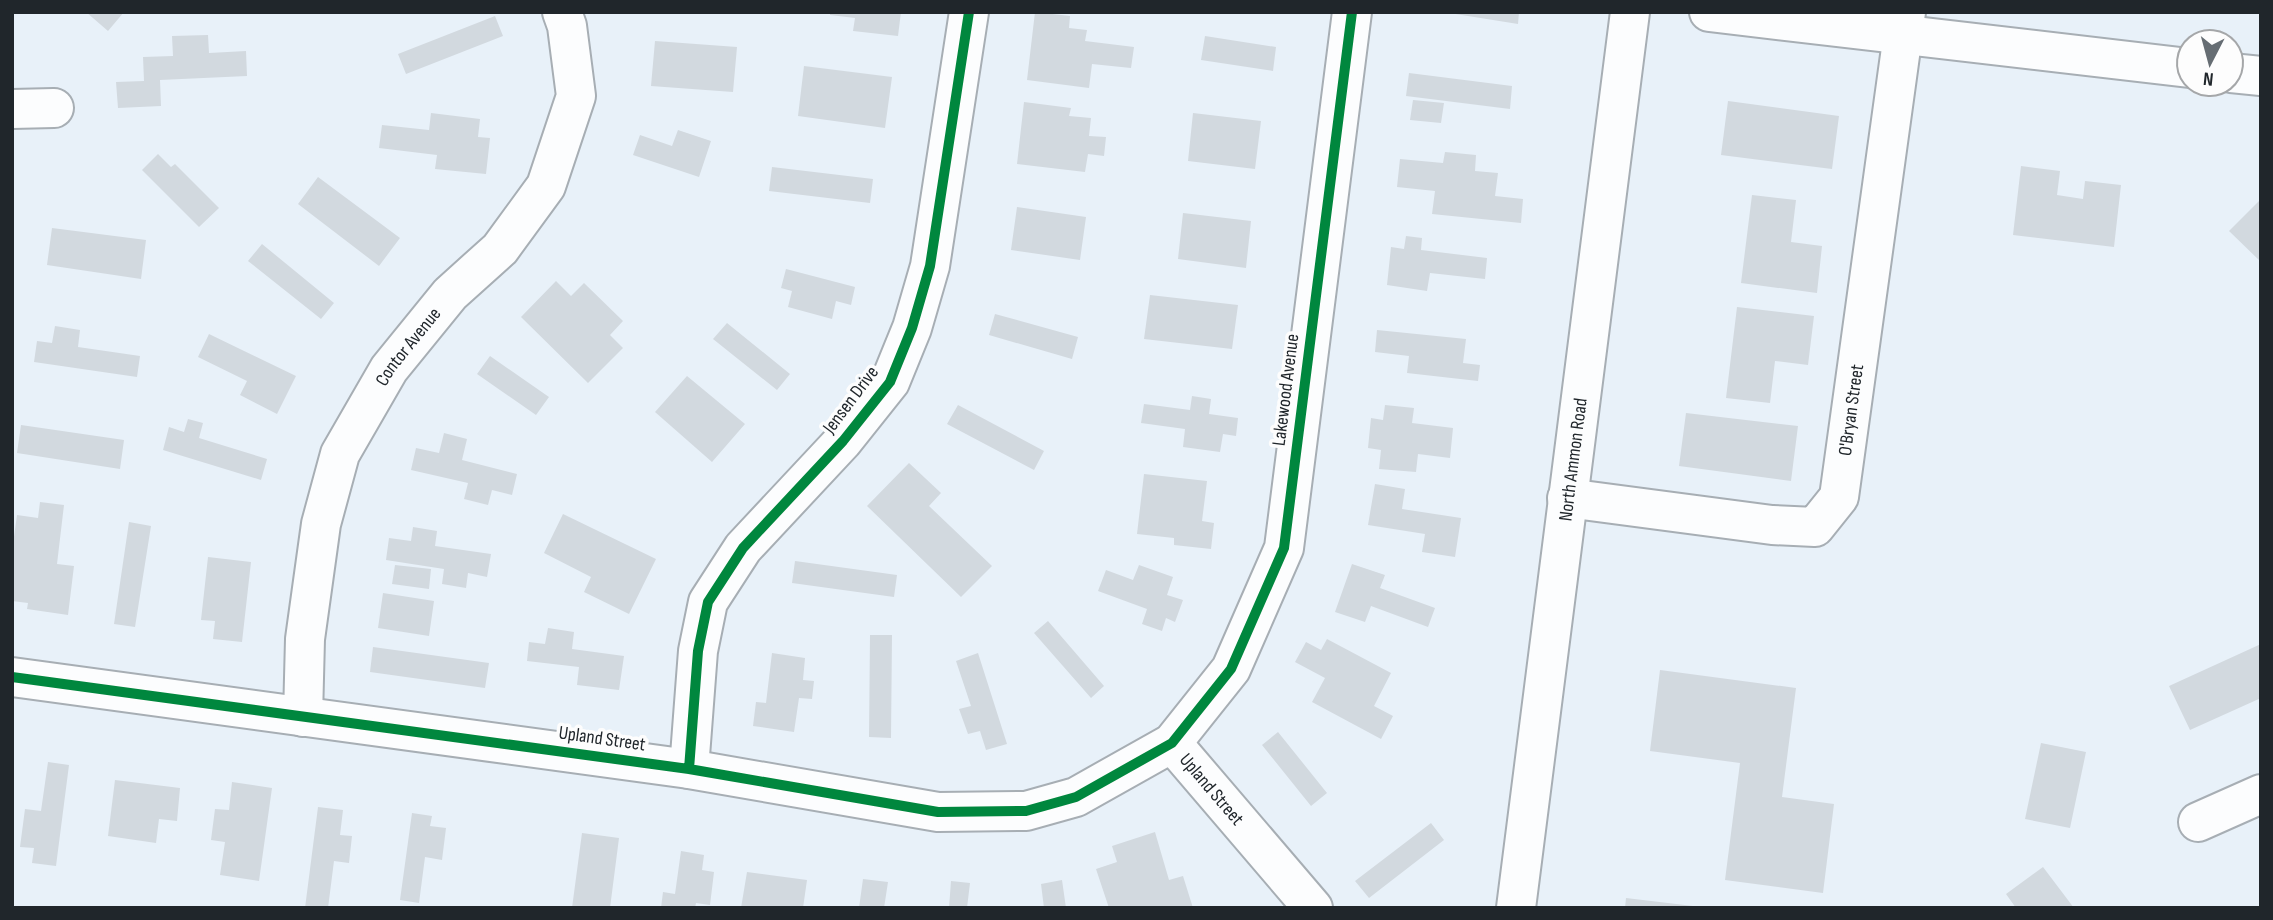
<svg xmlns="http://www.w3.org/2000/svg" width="2273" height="920" font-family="'Sofia Sans Condensed',sans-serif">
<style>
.building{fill:#d2d9df}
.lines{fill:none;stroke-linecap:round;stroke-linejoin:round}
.minor-casing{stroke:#a7aeb4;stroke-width:42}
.major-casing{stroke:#a7aeb4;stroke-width:42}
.minor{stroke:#fcfdfe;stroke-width:38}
.major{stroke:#fcfdfe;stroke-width:38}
.cycleway-casing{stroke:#fdfdfd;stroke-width:15}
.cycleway{stroke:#00873e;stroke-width:10}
.labels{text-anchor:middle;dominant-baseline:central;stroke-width:7;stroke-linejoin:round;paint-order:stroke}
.street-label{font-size:19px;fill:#20262b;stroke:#fdfdfd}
</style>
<rect width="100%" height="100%" fill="#e8f1f9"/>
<path class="building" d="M86 12H124L108 31Z
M830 12H901L898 36 853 31 855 18 830 15Z
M1035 12 1070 16 1069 28 1087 30 1085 41 1134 47 1131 68 1092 64 1089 88 1027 80Z
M1443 12H1519L1518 24Z
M495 16 503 36 406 74 398 54Z
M208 35 209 53 246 51 247 76 160 80 161 106 118 108 116 82 144 81 143 57 173 56 172 36Z
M1205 36 1276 47 1273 71 1201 60Z
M655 41 737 47 733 92 651 86Z
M804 66 892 77 885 128 798 116Z
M1409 73 1512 86 1510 109 1406 96Z
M1413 100 1444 103 1441 123 1410 120Z
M1728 101 1839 116 1832 169 1721 155Z
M1024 102 1071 108 1069 116 1091 118 1089 136 1106 137 1104 156 1088 154 1085 172 1017 164Z
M431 113 480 119 478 137 490 138 486 174 435 169 437 155 379 148 382 125 429 130Z
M1193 113 1261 121 1255 169 1188 161Z
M678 130 711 141 699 177 633 155 640 135 672 146Z
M1445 152 1476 155 1475 171 1498 173 1495 196 1523 199 1521 223 1432 214 1435 191 1397 187 1400 159 1443 163Z
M158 154 171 167 175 164 219 208 199 227 142 170Z
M2021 166 2060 171 2057 195 2083 199 2085 181 2121 185 2114 247 2013 235Z
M772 167 873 179 870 203 769 191Z
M318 177 400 238 379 266 298 204Z
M1752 195 1796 200 1791 242 1822 246 1817 293 1741 283Z
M2261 199V262L2229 231Z
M1017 207 1086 217 1080 260 1011 250Z
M1183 213 1251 221 1246 268 1178 259Z
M52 228 146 240 141 279 47 265Z
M1406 236 1422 238 1421 250 1487 258 1485 279 1430 273 1427 291 1387 285 1391 247 1404 249Z
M262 244 334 303 321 319 248 261Z
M786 269 855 287 851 305 836 301 832 319 788 307 792 291 781 288Z
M556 281 571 296 584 283 623 321 610 335 623 348 588 383 521 317Z
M1150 295 1238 305 1232 349 1144 339Z
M1737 307 1814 316 1808 365 1775 361 1770 403 1726 398Z
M995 314 1078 337 1072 359 989 335Z
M727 323 790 374 777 390 713 339Z
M55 326 80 330 78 347 140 356 137 377 34 362 37 341 52 343Z
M1377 330 1466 339 1463 363 1480 365 1478 381 1407 373 1409 356 1375 352Z
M209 334 296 376 277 414 240 395 247 381 198 357Z
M490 356 549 397 536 415 477 374Z
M687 376 745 424 712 462 655 412Z
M1192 396 1211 399 1209 414 1238 418 1236 436 1223 434 1220 452 1183 447 1185 429 1141 423 1144 404 1190 410Z
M958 405 1044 451 1034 470 947 424Z
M1385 405 1414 408 1412 423 1453 428 1450 458 1418 454 1416 472 1379 469 1381 450 1368 448 1371 418 1383 420Z
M1686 413 1798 426 1791 481 1679 466Z
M188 419 203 423 199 438 267 459 261 480 163 450 169 427 184 432Z
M21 425 124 440 120 469 17 453Z
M444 433 467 439 462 460 517 474 512 495 492 490 488 505 464 499 468 483 411 470 416 448 439 453Z
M909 463 941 493 929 506 992 566 961 597 867 506Z
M1144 474 1207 481 1202 521 1214 523 1211 549 1174 545V538L1137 534Z
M1375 484 1405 489 1402 509 1461 518 1455 557 1422 552 1425 534 1368 525Z
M40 502 64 505 57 564 74 566 68 615 27 609 28 603 12 601V551L17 515 38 518Z
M563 514 656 559 629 614 584 592 591 577 544 553Z
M129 522 151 526 135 627 114 624Z
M413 527 437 531 435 546 491 554 487 577 468 573 466 588 442 584 444 569 386 560 389 538 411 541Z
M208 557 251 562 242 642 213 639 215 621 201 620Z
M795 561 897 575 894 597 792 583Z
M1352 564 1385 575 1380 588 1435 608 1428 627 1371 606 1365 622 1335 612Z
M395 565 431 569 429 589 392 584Z
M1139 565 1173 577 1167 595 1183 600 1175 622 1166 618 1162 631 1142 624 1147 609 1098 591 1106 570 1133 580Z
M383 593 434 601 429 636 378 628Z
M1048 621 1104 686 1091 698 1034 633Z
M548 628 574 632 572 649 624 656 619 690 577 685 579 667 527 661 529 642 545 644Z
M870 635H892L891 738 869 737Z
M1327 639 1391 673 1374 706 1393 716 1381 739 1312 702 1325 678 1295 662 1306 642 1321 650Z
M2261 644V698L2190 730 2169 686Z
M373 647 489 663 485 688 370 672Z
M772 653 805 658 803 680 814 681 812 699 799 698 794 732 753 726 756 702 766 703Z
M978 653 1007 744 986 750 980 731 968 734 959 709 971 706 956 661Z
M1660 670 1796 688 1782 797 1834 804 1823 893 1725 880 1740 763 1650 751Z
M1278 732 1327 793 1311 806 1262 745Z
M2041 743 2086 752 2070 828 2025 819Z
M48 762 69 765 56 866 32 863 34 848 20 847 25 809 41 811Z
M115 780 180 788 177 821 159 819 156 843 108 836Z
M232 782 272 788 259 881 220 875 225 842 211 840 215 809 229 810Z
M318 807 343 810 340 835 352 836 349 863 334 861 328 908H305Z
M412 813 432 816 430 826 446 828 442 860 425 857 419 903 400 900Z
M1431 823 1444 840 1369 898 1355 881Z
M1155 832 1169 880 1183 876 1193 908H1109L1096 869 1117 862 1112 846Z
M582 833 619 838 610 908H572Z
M681 851 704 855 702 870 714 872 710 905 696 903 695 908H661L663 892 675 894Z
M2043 867 2074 908H2016L2006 894Z
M747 872 807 880 803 908H741Z
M863 879 888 882 884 908H859Z
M1062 880 1066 908H1044L1041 884Z
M951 881 970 883 967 908H949Z
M1626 898 1693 906 1692 908H1625Z"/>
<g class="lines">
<defs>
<g id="minor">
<path d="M1709 12 2189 68"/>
<path d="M2231 73 2261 76"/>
<path d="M12 109 54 108"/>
<path id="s1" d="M1567 498 1772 525 1815 527 1839 497 1906 12"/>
<path d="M12 677 689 769 938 812 1026 811 1076 797 1172 743 1231 669 1284 548 1352 12"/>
<path id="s2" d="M303 717 305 639 321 524 340 454 389 369 450 294 500 249 546 186 576 96 567 26 562 12"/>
<path id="s3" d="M1172 743 1313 908"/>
<path d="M689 769 698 651 708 602 743 548 843 441 890 382 912 328 930 266 969 12"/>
<path d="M2198 822 2261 794"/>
</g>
<g id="major">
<path id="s4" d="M1516 908 1630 12"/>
</g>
</defs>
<use href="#minor" class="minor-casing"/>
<use href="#major" class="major-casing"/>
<use href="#minor" class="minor"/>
<use href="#major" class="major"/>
<defs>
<path id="cycleway" d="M12 677 689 769 938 812 1026 811 1076 797 1172 743 1231 669 1284 548 1352 12
M689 769 698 651 708 602 743 548 843 441 890 382 912 328 930 266 969 12"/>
</defs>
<use href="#cycleway" class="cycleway-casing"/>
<use href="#cycleway" class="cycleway"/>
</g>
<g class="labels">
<g class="street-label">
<text stroke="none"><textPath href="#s2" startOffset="394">Contor Avenue</textPath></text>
<text transform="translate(1286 390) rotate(-83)">Lakewood Avenue</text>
<text transform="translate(851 400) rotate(-53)">Jensen Drive</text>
<text stroke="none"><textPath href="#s1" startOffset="376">O'Bryan Street</textPath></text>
<text stroke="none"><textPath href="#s4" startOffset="452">North Ammon Road</textPath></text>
<text transform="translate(602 739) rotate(8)">Upland Street</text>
<text stroke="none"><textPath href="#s3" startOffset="61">Upland Street</textPath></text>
</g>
</g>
<rect width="2273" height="920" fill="none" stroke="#20262b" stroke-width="28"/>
<g transform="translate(2210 63) rotate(186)"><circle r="33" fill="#fdfdfd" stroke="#a5a7a9" stroke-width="2"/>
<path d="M0-5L12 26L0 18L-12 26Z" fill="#666d73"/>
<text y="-10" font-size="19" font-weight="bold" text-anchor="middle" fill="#20262b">N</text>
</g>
</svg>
